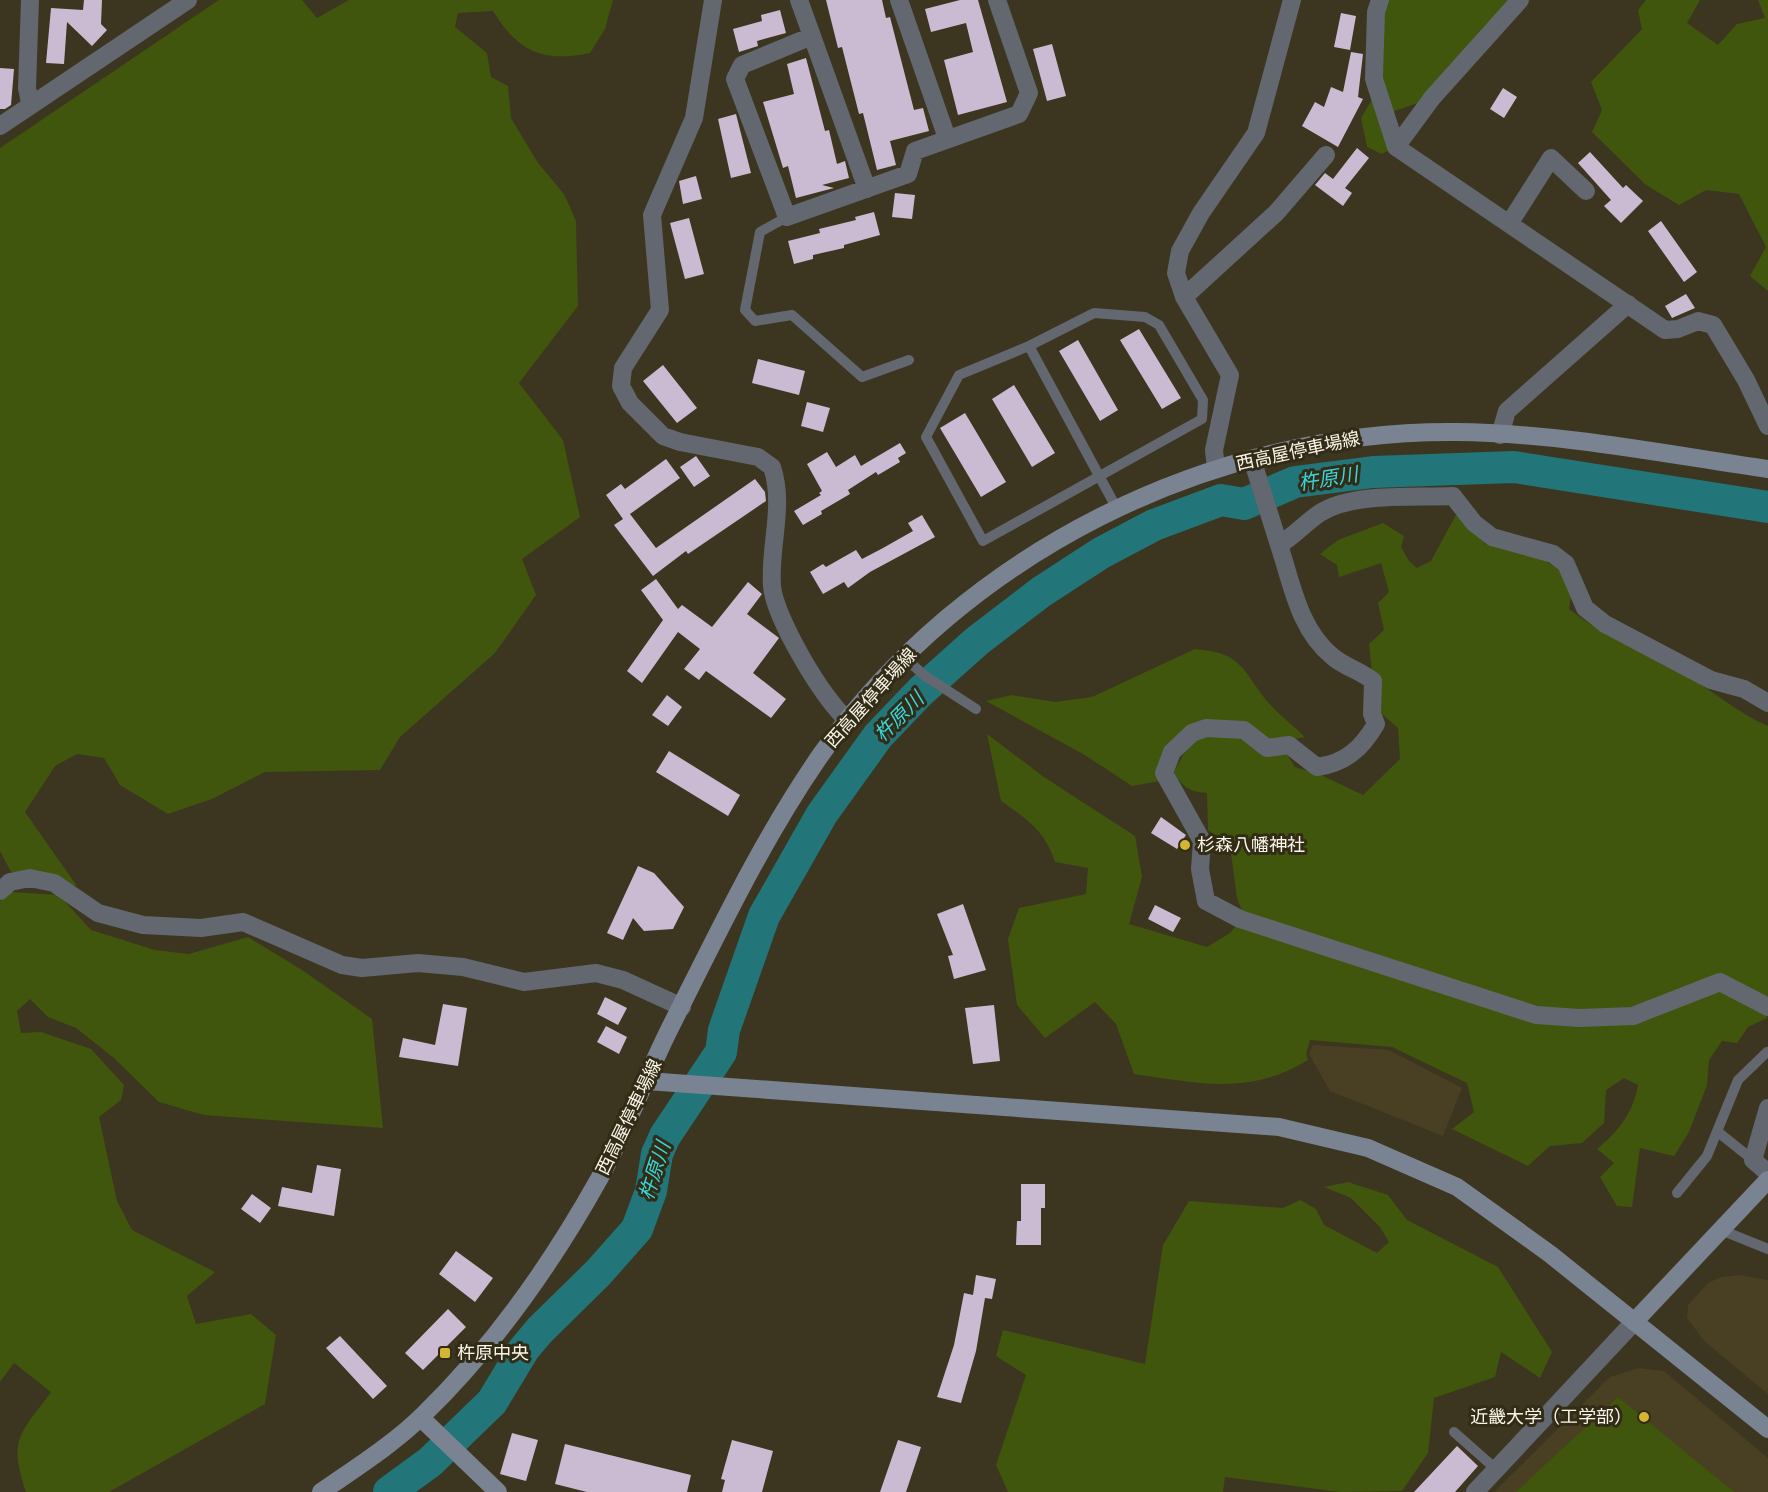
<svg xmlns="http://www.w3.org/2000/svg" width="1768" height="1492" font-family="Jost,'Noto Sans JP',sans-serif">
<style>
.built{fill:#493f23}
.green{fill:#40560c}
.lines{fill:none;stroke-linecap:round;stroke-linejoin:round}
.river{stroke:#227578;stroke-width:32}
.building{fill:#cabbd2}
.lane{stroke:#626770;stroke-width:10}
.street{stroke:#626770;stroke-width:18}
.secondary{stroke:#7a8391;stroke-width:18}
.poi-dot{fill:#d3b635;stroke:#322b16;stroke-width:2}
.labels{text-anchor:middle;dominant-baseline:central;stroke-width:6;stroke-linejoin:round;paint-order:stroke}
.street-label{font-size:18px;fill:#f9f5e8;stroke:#322b16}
.poi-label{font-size:18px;fill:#f9f5e8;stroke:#322b16;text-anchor:start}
.water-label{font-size:20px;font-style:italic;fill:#37d8dd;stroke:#322b16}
</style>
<rect width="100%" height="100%" fill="#3c3520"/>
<path class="built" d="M1313 1045 1389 1050 1462 1088 1443 1136 1330 1091 1309 1054Z
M1740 1275 1768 1280V1394L1704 1341 1687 1318 1688 1305 1708 1283 1721 1277Z
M1638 1368 1664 1371 1768 1458V1492H1494L1610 1377Z"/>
<path class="green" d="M219 0H302L317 18 349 0H613L605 29 590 53C543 63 518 52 493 11L458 13 455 27 487 53 491 77 508 86 511 118 538 163 564 194 576 221 578 306 519 383 563 440 580 517 522 559 536 595 495 653 400 737 380 770 265 772 212 799 168 814 120 785 104 758 77 754 55 766 25 812 77 886 11 872 0 851V148Z
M1387 0H1515L1421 102 1383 115 1395 147 1382 154 1367 147 1361 118 1383 81 1384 9Z
M1646 0H1700L1687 23 1718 45 1737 24 1765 18 1758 0H1768V291L1750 276 1766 247 1739 194 1706 190 1679 205 1646 185 1592 132 1602 110 1591 82 1642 29 1638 10Z
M1457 513 1485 544 1546 561 1563 573 1571 596 1569 609C1603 636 1640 651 1677 670 1709 687 1735 712 1768 726V999L1721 975 1632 1009H1538L1243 913 1237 898 1230 846 1208 830 1207 793C1189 791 1183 788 1174 772L1189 744 1213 732 1244 734 1286 753 1295 767 1321 775 1363 795 1400 759 1398 728 1376 709 1369 644 1384 630 1378 603 1389 592 1381 563 1339 577 1337 565 1320 554 1338 540 1383 523 1404 536 1401 547 1409 561 1417 568 1431 561Z
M1195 649C1242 653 1241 668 1267 701 1278 714 1293 725 1305 737L1269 744 1209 724 1167 749 1157 765 1160 781 1132 786 1083 754 986 701 1012 695 1055 702 1092 697Z
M987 734 1044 777 1135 836 1142 877 1129 924 1207 947 1230 933 1239 923 1579 1022 1720 986 1768 1011 1767 1018 1748 1027 1737 1043 1722 1041 1709 1060 1707 1085 1689 1132 1674 1156 1640 1148 1632 1207 1617 1206 1600 1177 1614 1163 1597 1149C1619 1131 1633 1113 1638 1085L1624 1078 1606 1090 1604 1123 1582 1143 1550 1146 1528 1166 1452 1129 1474 1112 1467 1083 1392 1047 1310 1040 1306 1054 1308 1060C1250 1096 1197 1083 1134 1074L1116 1024 1095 1002 1045 1038 1017 1005 1008 939 1019 908 1086 894 1088 868 1055 862C1046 832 1026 818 1001 801Z
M11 892 59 895 91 930 155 950 189 954 248 937 302 970 372 1019 383 1128 204 1115 159 1102 114 1058 76 1028 48 1017 30 999 17 1011 21 1033 41 1032 91 1049 124 1085 121 1100 99 1117 117 1201 132 1230 215 1272 187 1296 196 1324 251 1314 276 1335 265 1404 109 1492H26C8 1439 20 1434 51 1392L14 1363 0 1382V901Z
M1348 1182 1388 1195 1407 1220 1498 1267 1552 1352 1540 1378 1501 1352 1495 1377 1434 1398 1428 1453 1402 1491 1340 1492 1225 1477 1223 1492H1008L996 1465 1026 1375 996 1356 1003 1330 1145 1364 1163 1245 1189 1201 1283 1208 1300 1200 1316 1209 1324 1225 1377 1253 1389 1242 1380 1227 1351 1198 1324 1187Z
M1618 1397 1734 1492H1516Z"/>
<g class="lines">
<path class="river" d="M389 1492 430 1462 492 1402 524 1349 540 1330 598 1273 637 1229 651 1191 657 1154 665 1136 721 1052 724 1030 764 916 822 814 878 736 920 692 977 641 1041 592 1101 553 1154 525 1221 500 1244 504 1295 482 1373 472 1514 467 1768 507"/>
</g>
<path class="building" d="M84 0H102L101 24 107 30 92 46 67 22 64 64 46 63 51 8 83 10Z
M826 0H882L886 18 890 17 914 110 923 108 929 131 890 141 896 165 877 170 863 113 859 114 842 47 838 48Z
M960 0H978L1007 102 958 115 944 60 973 52 966 23 931 32 925 9Z
M780 10 786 33 757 41 758 46 739 52 733 29 762 21 761 15Z
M1341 13 1356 16 1350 50 1334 47Z
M1052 44 1066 96 1047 101 1033 49Z
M1351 52 1363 54 1358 97 1363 99 1338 147 1302 126 1315 102 1324 107 1331 87 1343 92Z
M806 58 825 131 829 130 837 164 845 161 849 178 822 185 834 188 796 198 788 166 783 168 763 102 794 94 787 64Z
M0 68 14 69 11 105 5 109H0Z
M1503 88 1517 97 1504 118 1490 109Z
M736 114 751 173 731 178 718 119Z
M1357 148 1369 158 1345 188 1352 193 1343 206 1315 185 1325 173 1333 179Z
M1590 152 1623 188 1626 185 1643 201 1621 223 1604 206 1611 200 1578 163Z
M696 176 702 199 683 204 679 181Z
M895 193 915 195 912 219 892 217Z
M874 212 880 235 844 245V248L813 255V259L794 264 788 241 820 233 819 229 856 220 855 217Z
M689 218 704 274 685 279 670 223Z
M1661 221 1697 272 1684 282 1648 231Z
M1686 294 1695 308 1672 318 1665 306Z
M1139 329 1181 398 1162 409 1120 340Z
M1078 340 1118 410 1100 421 1059 351Z
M758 359 805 371 799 395 752 383Z
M663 365 697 408 677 423 643 381Z
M1014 385 1055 453 1032 467 992 399Z
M807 402 830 408 823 432 801 426Z
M965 413 1006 482 981 497 940 428Z
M900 443 906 453 898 458 900 462 878 475 876 472 848 490 850 494 821 511 822 514 803 525 794 511 821 495 819 493 822 491 807 464 827 452 836 467 855 455 861 466Z
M696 456 710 476 694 487 680 467Z
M666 459 680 478 630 514 656 548 755 479 765 492 766 501 688 554 686 551 653 576 614 525 623 519 606 495 621 484 625 489Z
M922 515 935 537 870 572 848 588 844 582 823 594 810 572 823 564 826 567 856 550 862 559 883 548 913 531 908 523Z
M656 579 678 609 682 605 712 627 748 582 762 594 747 614 779 638 753 673 786 699 771 718 706 671 699 680 684 669 700 649 678 632 642 683 627 671 663 620 641 590Z
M667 695 682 707 668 726 652 715Z
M669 751 740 795 728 816 656 772Z
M1161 817 1186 835 1177 849 1151 833Z
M638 866 654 873 684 907 673 929 644 931 633 918 623 940 607 933Z
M963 904 986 970 954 979 948 956 953 955 937 914Z
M1155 905 1181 918 1173 932 1148 919Z
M605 997 627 1008 618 1025 597 1014Z
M443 1004 467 1008 458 1066 399 1057 403 1038 435 1045Z
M994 1005 1000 1061 973 1064 965 1008Z
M606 1026 627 1037 619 1054 597 1042Z
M317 1165 341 1169 334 1216 278 1206 282 1187 312 1193Z
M1021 1184H1045V1208H1041V1245H1016L1017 1221H1021Z
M252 1194 271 1208 260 1223 241 1209Z
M456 1251 493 1278 475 1302 439 1274Z
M976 1275 996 1279 992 1299 985 1298 976 1351 961 1403 937 1397 954 1345 964 1293 973 1295Z
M448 1309 466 1327 423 1370 405 1353Z
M340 1336 387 1386 373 1399 326 1348Z
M512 1433 538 1440 526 1481 500 1474Z
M732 1440 773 1451 762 1492H722L725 1480 721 1479Z
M898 1440 921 1447 906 1492H880Z
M565 1444 691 1475 687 1492H587L555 1484Z
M1457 1446 1478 1466 1455 1492H1414Z"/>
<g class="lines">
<path class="lane" d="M787 217 760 232 745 310 755 321 792 315 862 377 909 360
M1094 313 1145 317 1159 325 1203 400 1202 419 983 541 926 437 959 375 1029 346Z
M1029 346 1117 509
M905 658 925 676 976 709
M1718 1132 1753 1160
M1677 1193 1707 1156 1738 1080 1767 1052
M1721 1230 1768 1249
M1454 1432 1497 1470"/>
<path class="street" d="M30 0 27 88 30 103
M713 0 694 118 652 215 660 310 623 368 621 386 630 403 663 436 680 442 758 457 772 467C785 506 769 546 772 586 774 616 825 704 849 721
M799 0 867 189
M899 0 947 138
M1380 0 1376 12 1374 79 1396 147 1665 330 1678 329 1698 321 1713 325 1746 380 1768 426
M812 36 742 65 735 79 787 217 908 174 915 151 1019 114 1029 93 997 0
M0 126 188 0
M1396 147 1432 98 1520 0
M1509 224 1551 158 1586 191
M1184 297 1276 213 1326 155
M1500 435 1507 411 1628 304
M1252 459 1279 545C1294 536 1305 523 1320 513 1353 492 1414 498 1453 496L1474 523 1492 537 1553 554 1566 564 1585 608 1605 624 1711 680 1744 689 1768 703
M1216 469 1214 450 1230 375 1184 297 1176 273 1180 251 1201 213 1256 133 1292 0
M1279 545C1292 584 1299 630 1333 657 1345 667 1361 671 1373 681L1372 714 1376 724C1362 748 1346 763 1317 767L1289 745 1267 748 1244 730 1206 728 1192 733 1172 752 1164 773 1202 841 1200 869 1206 901 1240 919 1536 1015 1579 1018 1633 1016 1720 982 1768 1007
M0 891 10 882 30 878 54 883 98 913 143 925 201 928 243 922 342 965 362 968 418 963 463 967 524 982 596 973 623 980 682 1007
M1768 1108 1753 1160 1768 1173
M1475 1492 1634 1322"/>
<path class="secondary" d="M647 1081 1279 1127 1368 1148 1457 1187 1550 1254 1768 1429
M1634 1322 1768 1180
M421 1418 498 1492
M321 1492C354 1469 395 1443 423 1415 494 1346 551 1265 599 1179 626 1131 645 1078 670 1028 717 935 762 839 822 753 965 553 1210 430 1456 432 1560 433 1665 454 1768 469"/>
</g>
<g class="poi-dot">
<circle cx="1185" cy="845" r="6"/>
<rect x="439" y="1347" width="12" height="12" rx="3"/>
<circle cx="1644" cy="1417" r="6"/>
</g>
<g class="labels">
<g class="street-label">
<text transform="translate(1298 451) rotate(-12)">西高屋停車場線</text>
<text transform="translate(871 698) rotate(-48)">西高屋停車場線</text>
<text transform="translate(629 1117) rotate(-64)">西高屋停車場線</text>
</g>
<g class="poi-label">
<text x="1197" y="845">杉森八幡神社</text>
<text x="457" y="1353">杵原中央</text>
<text x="1632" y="1417" text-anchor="end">近畿大学（工学部）</text>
</g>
<g class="water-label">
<text transform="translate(1328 479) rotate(-9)">杵原川</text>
<text transform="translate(899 717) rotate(-45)">杵原川</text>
<text transform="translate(655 1171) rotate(-72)">杵原川</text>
</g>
</g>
</svg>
